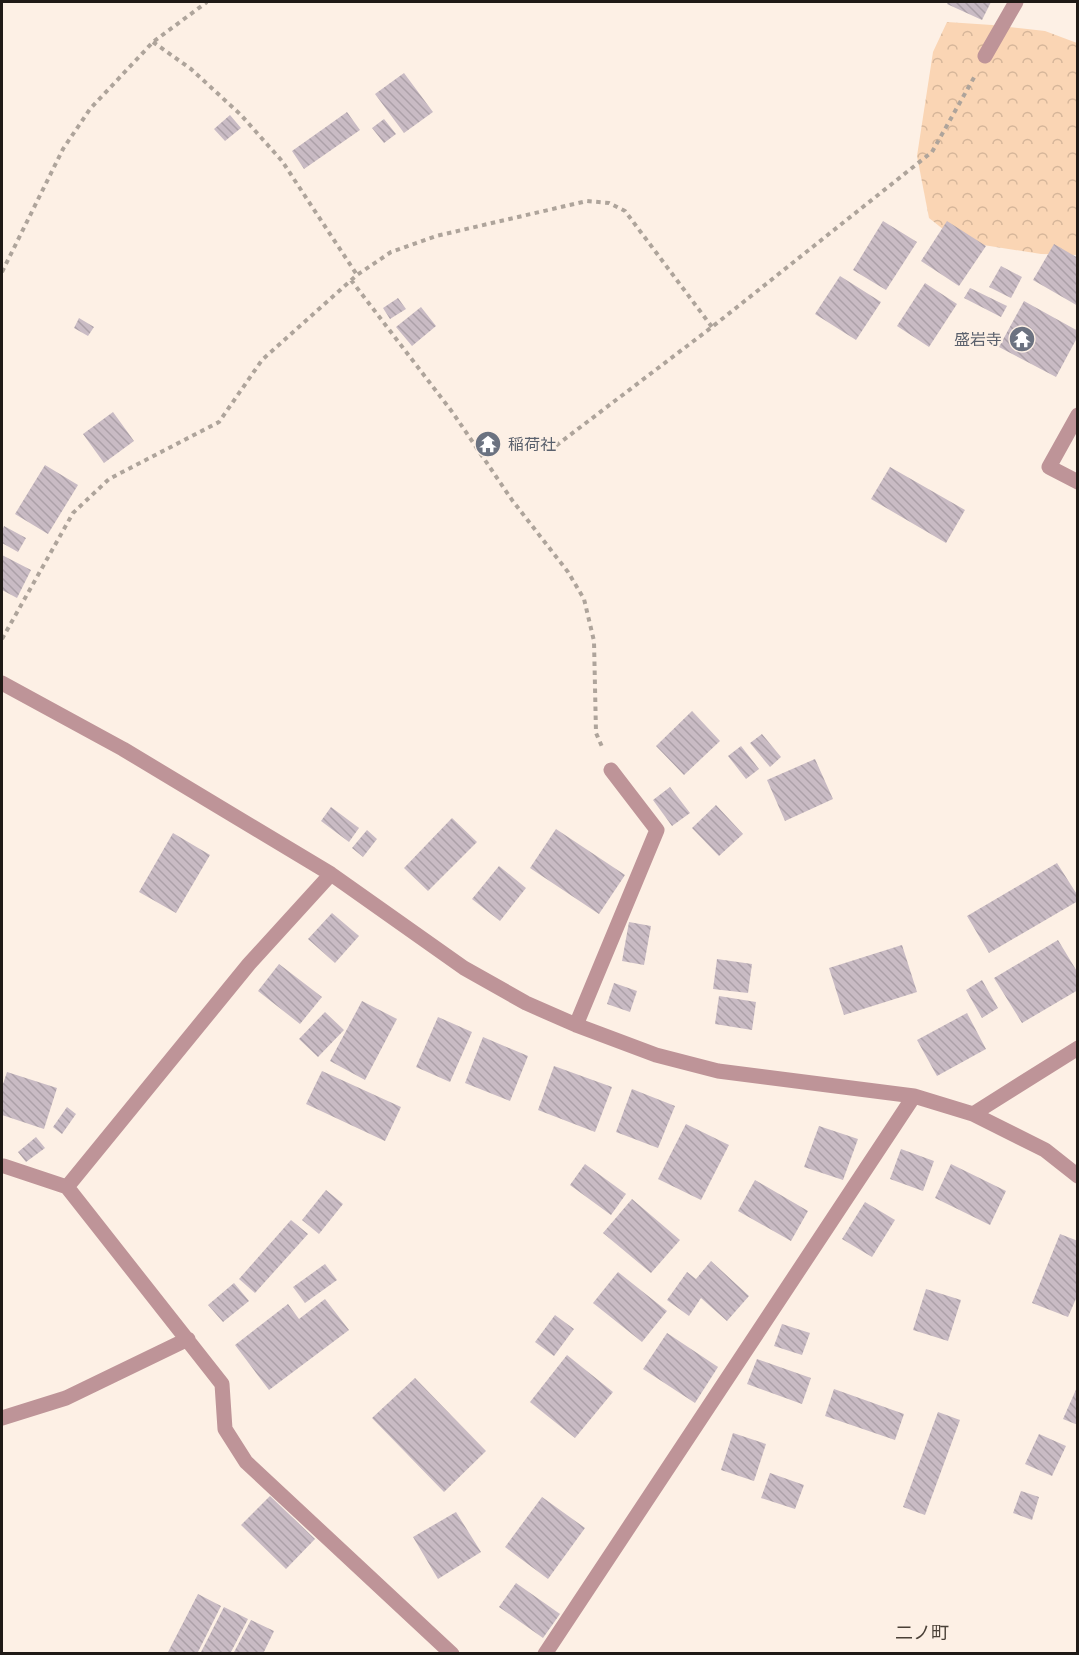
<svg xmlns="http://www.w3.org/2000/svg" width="1079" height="1655" font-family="'Asap Condensed','Noto Sans JP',sans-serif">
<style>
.forest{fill:url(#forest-crowns)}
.building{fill:url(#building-back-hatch)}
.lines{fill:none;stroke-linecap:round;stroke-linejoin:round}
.path{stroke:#aea49b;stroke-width:4;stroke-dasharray:4.5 4.5;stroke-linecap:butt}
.minor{stroke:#be9498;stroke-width:15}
.labels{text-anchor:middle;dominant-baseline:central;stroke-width:4.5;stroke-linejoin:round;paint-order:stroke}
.worship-label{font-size:16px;fill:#5b616d;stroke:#fdf0e5;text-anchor:end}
.neighbourhood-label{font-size:18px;fill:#4a4037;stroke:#fdf0e5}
</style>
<defs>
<pattern id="forest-crowns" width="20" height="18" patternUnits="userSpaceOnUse" patternTransform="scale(1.5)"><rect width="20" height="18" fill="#fad5b4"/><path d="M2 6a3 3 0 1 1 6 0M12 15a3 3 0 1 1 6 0" fill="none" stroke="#d6b69a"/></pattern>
<pattern id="building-back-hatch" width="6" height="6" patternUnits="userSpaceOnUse" patternTransform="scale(1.5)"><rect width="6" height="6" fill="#c9bbc4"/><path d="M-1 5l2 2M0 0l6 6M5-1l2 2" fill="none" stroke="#aca0a8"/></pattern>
</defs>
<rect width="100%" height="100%" fill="#fdf0e5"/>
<path class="forest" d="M947 22 992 25 1045 31 1077 43V255L1041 254 958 241 929 218 917 156 933 52Z"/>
<path class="building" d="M948 2H991L982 20 947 4Z
M404 73 433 112 404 133 375 94Z
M347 112 360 130 304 169 292 151Z
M230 115 241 128 225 141 214 129Z
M384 119 396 134 384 143 372 128Z
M883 221 917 242 886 290 853 270Z
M947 221 986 246 959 286 921 261Z
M1054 244 1078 258V306L1033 280Z
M1001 266 1022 277 1011 298 989 287Z
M840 276 881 302 856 340 815 314Z
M925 283 957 304 929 347 897 326Z
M970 288 1007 306 1001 317 964 298Z
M398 298 406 309 390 319 383 308Z
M1024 301 1078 331V336L1056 377 999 347Z
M421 307 436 326 412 346 396 327Z
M79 318 94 327 88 336 74 328Z
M113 412 134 441 104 463 83 434Z
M45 465 78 485 48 534 15 514Z
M890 467 965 510 946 543 871 499Z
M4 526 26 538 18 552 2 543V531Z
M2 555 31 570 17 598 2 590Z
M692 711 720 741 684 775 656 746Z
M762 734 781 757 770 767 750 743Z
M741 746 759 769 746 779 728 756Z
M815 759 833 799 785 821 767 780Z
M670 787 690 813 672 826 653 800Z
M716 805 743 834 719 856 692 828Z
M331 807 359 828 349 842 321 821Z
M452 818 477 842 428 891 404 868Z
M556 829 625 875 599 914 530 868Z
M367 830 377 839 363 857 352 848Z
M173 833 210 855 176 913 139 892Z
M1057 863 1078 896V901L989 953 967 916Z
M499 866 526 888 500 921 472 899Z
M332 913 359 936 335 963 308 939Z
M629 922 651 926 644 965 622 961Z
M1058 940 1078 973V990L1022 1023 994 978Z
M902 945 917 992 844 1015 829 968Z
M717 959 752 964 748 993 713 989Z
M279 964 322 997 300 1024 258 991Z
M982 980 998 1008 982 1018 966 990Z
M614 983 637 991 630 1012 607 1004Z
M719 996 756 1002 752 1030 715 1024Z
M362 1001 397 1019 365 1080 330 1061Z
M325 1012 344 1030 318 1057 299 1039Z
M967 1013 986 1049 937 1076 917 1040Z
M438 1017 472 1032 450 1082 416 1067Z
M483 1037 528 1056 510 1101 465 1083Z
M554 1066 612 1087 595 1132 538 1110Z
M322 1071 401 1107 385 1141 306 1104Z
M7 1072 57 1088 44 1129 2 1115V1087Z
M632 1089 675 1106 658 1148 616 1132Z
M67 1107 76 1114 62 1134 53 1127Z
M686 1124 729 1145 701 1200 658 1179Z
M819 1126 858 1139 843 1180 804 1167Z
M36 1137 45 1148 26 1162 18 1152Z
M901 1149 934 1161 923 1191 890 1179Z
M585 1164 626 1194 611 1215 570 1185Z
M951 1164 1006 1191 990 1225 935 1198Z
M755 1180 808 1211 791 1241 738 1211Z
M326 1190 343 1204 319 1234 302 1220Z
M632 1199 680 1240 651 1273 603 1233Z
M865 1202 895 1220 872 1257 842 1239Z
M291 1220 308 1234 255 1293 239 1279Z
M1060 1234 1078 1241V1294L1068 1317 1032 1303Z
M711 1261 749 1296 727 1321 701 1298 689 1316 667 1300 687 1272 696 1279Z
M325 1264 337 1280 305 1303 293 1287Z
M618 1272 667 1311 642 1342 593 1303Z
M234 1283 249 1301 223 1322 208 1305Z
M926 1289 961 1300 948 1341 913 1330Z
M325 1299 349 1330 269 1390 235 1345 288 1304 299 1319Z
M555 1315 574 1329 554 1356 535 1342Z
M782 1324 810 1333 802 1355 774 1346Z
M667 1333 718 1367 695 1403 643 1369Z
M567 1355 613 1392 575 1438 530 1402Z
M757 1359 811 1378 802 1404 747 1384Z
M415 1378 486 1451 444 1492 372 1418Z
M1078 1385V1425L1063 1419Z
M834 1389 904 1414 895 1440 825 1416Z
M938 1412 960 1420 925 1515 903 1507Z
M733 1433 766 1444 754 1481 721 1470Z
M1039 1434 1066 1446 1052 1476 1025 1464Z
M770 1473 804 1485 795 1509 761 1498Z
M1021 1491 1039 1497 1032 1520 1013 1513Z
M270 1496 315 1539 286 1569 241 1525Z
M542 1497 585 1528 548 1579 505 1547Z
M456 1512 481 1552 438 1579 413 1537Z
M516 1583 560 1614 543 1638 499 1607Z
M198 1594 221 1606 197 1654H167Z
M224 1607 248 1619 230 1654H200Z
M251 1620 274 1631 263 1654H233Z"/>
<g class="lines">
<path class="path" d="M153 42 191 69 241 115 282 161 357 275
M2 272 63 149 90 109 153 42 207 2
M351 280 453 413 512 500 568 572 584 599 594 641 596 733 603 749
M549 451 712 327 932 152 976 74
M2 639 73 513 109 479 219 422 262 360 357 275 391 252 436 236 587 201 609 203 625 211 712 327"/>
<path class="minor" d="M985 56 1016 2
M1078 415 1049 467 1078 482
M2 683 123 749 331 874 464 968 526 1003 576 1025 656 1055 718 1071 914 1096 973 1114 1045 1150 1078 1176
M576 1025 657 830 611 770
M973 1114 1078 1048
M4 1166 67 1187 222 1384 225 1429 246 1462 452 1654
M67 1187 249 964 331 874
M2 1418 66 1398 188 1339
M545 1654 914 1096"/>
</g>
<defs>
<symbol id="temple-disc" viewBox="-11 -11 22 22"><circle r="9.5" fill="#6b7280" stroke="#fdf0e5"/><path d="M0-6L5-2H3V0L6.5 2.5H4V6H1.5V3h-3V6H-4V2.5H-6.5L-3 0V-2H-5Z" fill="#fff"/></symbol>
</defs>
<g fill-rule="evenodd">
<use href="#temple-disc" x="1007" y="324" width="30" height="30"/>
<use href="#temple-disc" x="473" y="429" width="30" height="30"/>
</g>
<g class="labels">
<g class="worship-label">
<text x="1002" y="339">盛岩寺</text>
<text x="508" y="444" text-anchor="start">稲荷社</text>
</g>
<g class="neighbourhood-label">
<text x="922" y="1632">二ノ町</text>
</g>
</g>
<rect width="1079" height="1655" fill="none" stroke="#1f1a16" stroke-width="6"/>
</svg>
